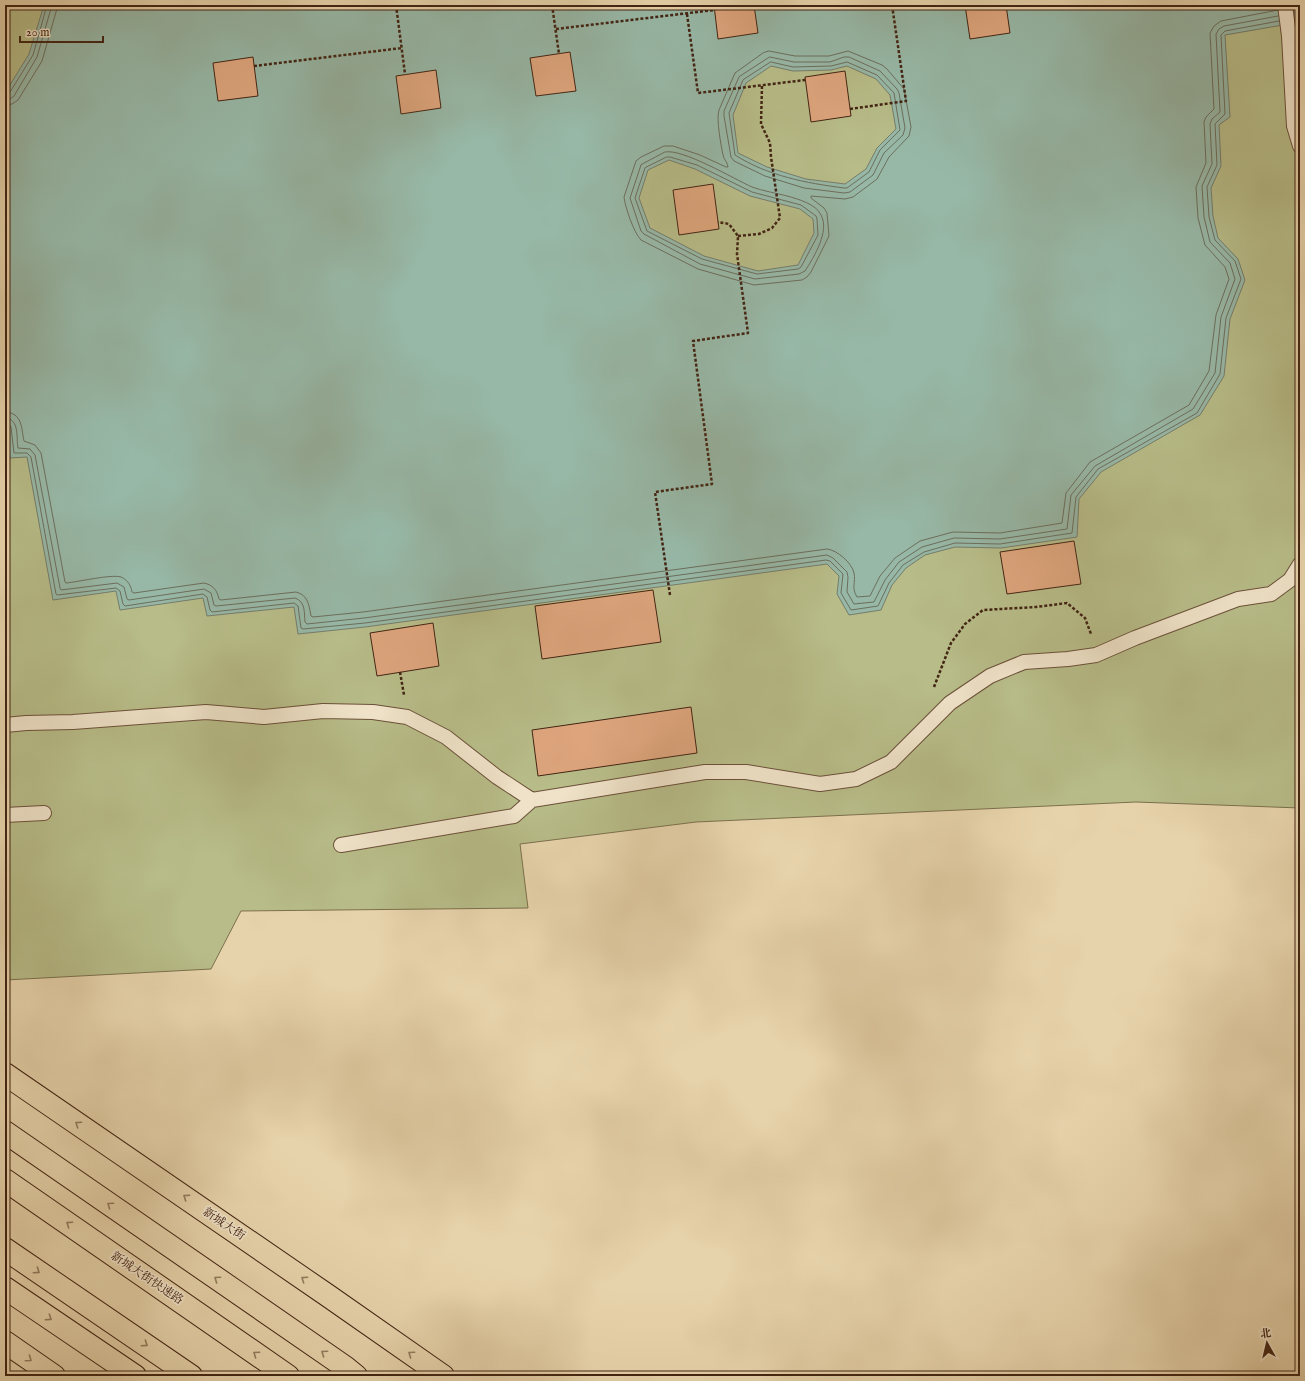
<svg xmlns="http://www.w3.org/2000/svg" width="1305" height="1381" font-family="'IM FELL English','Noto Serif SC',serif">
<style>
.green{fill:#b7bc88;stroke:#7c704e}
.water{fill:#97b8a7;stroke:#757d6c;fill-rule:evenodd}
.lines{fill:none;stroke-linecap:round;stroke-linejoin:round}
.shore{stroke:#6c6e5d;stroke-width:1}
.building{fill:#dea57d;stroke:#422413}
.lane-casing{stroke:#6b5039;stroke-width:16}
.primary-casing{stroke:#422413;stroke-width:24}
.highway-casing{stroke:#422413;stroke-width:24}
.path{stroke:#422413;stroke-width:2.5;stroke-dasharray:3 2;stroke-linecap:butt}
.lane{stroke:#efe2c8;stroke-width:14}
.primary{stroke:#e7d3ab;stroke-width:22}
.highway{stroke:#e7d3ab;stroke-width:22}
.oneway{stroke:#947c5f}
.labels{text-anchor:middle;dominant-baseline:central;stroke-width:3;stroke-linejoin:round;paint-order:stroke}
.street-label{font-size:12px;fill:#422413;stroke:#efe2c8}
</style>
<rect width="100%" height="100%" fill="#e7d3ab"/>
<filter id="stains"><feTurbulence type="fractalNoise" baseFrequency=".005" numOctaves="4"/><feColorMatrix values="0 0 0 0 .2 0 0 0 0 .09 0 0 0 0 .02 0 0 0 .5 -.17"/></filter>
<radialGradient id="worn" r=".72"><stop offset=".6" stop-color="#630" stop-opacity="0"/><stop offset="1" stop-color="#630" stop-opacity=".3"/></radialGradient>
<path class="green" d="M5 5H1300V808L1136 802 696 822 520 844 528 908 241 911 211 969 5 980Z"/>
<path class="water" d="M44 5H1300V22L1225 35 1230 117 1219 125 1221 166 1211 188 1213 216 1218 238 1238 259 1245 280 1230 319 1224 376 1200 415 1101 472 1079 499 1077 537 1001 548 955 547 925 555 906 568 892 585 881 610 849 615 837 594 839 576 827 564 365 627 298 634 294 607 207 616 203 598 120 610 116 591 53 600 27 457 10 458 5 409V93L29 54ZM771 66 793 71 831 70 847 66 876 79 890 95 896 129 877 148 866 169 845 184 806 179 767 167 738 153 733 115 746 83ZM669 160 695 169 750 196 800 209 813 219 814 233 798 265 758 271 704 256 650 228 639 198 648 170Z"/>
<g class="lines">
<path class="shore" d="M769 51 795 56H829L848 51 882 65 887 69 904 89 911 127 909 136 889 157 877 179 853 197 845 199 811 196V198L824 208 827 213 829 236 811 272 807 277 802 280 754 285 698 269 641 240C634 233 625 207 624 197L636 161 641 157 664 146H673L700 155 726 167H728C728 163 724 160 723 155 721 145 716 119 719 110L735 73 763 53Z
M770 57 794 62H830L844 57H849L880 71 897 89 899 93 905 128 903 135 884 153 873 175 850 192 844 193 804 188 765 176 734 161 731 157 724 116V111L739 77Z
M771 62 793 67 831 66 847 62 877 75 894 93 900 130 880 150 869 172 847 188H844C806 183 768 176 735 155L729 113 743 80Z
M5 94 10 92 33 55 47 5
M5 99H10L14 96 37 57 52 5
M5 105 12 104 18 100 42 61 58 5
M665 152C682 148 734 179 752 187 763 191 776 193 787 196 798 199 816 204 821 215 830 231 814 257 805 271L799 274 755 279 700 264 644 234 641 231 630 198 641 165Z
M667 157H670L697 165 752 192 801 205 816 216 817 219 818 235 801 267 798 269 757 274 702 259 647 231 635 198 645 168Z
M5 412C23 413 21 428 24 441L35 445 41 453 65 582 66 583C78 582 111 574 121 577 128 580 131 586 132 592L134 593 204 583C213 585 217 590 219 599L221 600 296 592C308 595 309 605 311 616L313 617 363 612 827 549C837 550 852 563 854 573 856 583 851 587 857 597L870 596 880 576 895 558 920 541 953 532 1000 533 1062 523 1066 493 1090 462 1189 405 1209 371 1216 315 1229 279 1225 267 1205 245 1198 218 1196 187 1206 163 1204 122 1206 117 1214 109 1210 33 1214 26 1221 21 1278 10
M5 418C20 419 16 437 18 448L30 449 35 455 60 588 61 590 117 583 124 587 127 599 129 600 204 589 211 593 214 605 216 606 295 598C306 602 304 613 305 622L307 624 364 618 827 555 833 558 847 572 848 577 847 592 854 604 874 602 885 580 899 562 922 547 954 538 1000 539 1067 529 1071 495 1095 466 1193 409 1215 373 1221 317 1235 279 1230 263 1210 242 1204 217 1202 186 1212 164 1210 124 1212 119 1220 112 1216 34 1219 29 1224 26 1278 16
M5 423 9 424 11 427 14 453H27L31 457 56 594 57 595 116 588 120 591 123 604 125 606 203 594 207 597 210 610 212 612 294 603 298 606 301 628 303 629 365 623 826 560 830 561 843 574 841 593 851 610 878 606 889 583 903 565 924 552 955 543 1000 544 1072 533 1076 497 1098 469 1197 413 1220 374 1226 318 1241 279 1235 261 1215 240 1209 217 1207 187 1217 165 1215 124 1225 114 1221 35 1225 31 1279 21"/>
</g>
<path class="building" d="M714 5H754L758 33 718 39Z
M965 5H1006L1010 33 970 39Z
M570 52 576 91 536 96 530 58Z
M253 57 258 96 218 101 213 63Z
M436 70 441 108 401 114 396 76Z
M845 71 851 116 811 122 805 77Z
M713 184 719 229 679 235 673 190Z
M1074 541 1081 584 1007 594 1000 552Z
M653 590 661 642 542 659 535 606Z
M433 623 439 666 377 676 370 633Z
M691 707 697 753 538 776 532 730Z"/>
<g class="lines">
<defs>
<path id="lane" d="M1285 5 1289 36 1294 126 1300 146
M5 725 26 723 73 722 206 712 264 717 323 711 373 712 407 717 446 737 497 777 532 800 705 772H746L820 784 856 779 891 762 950 703 990 676 1024 662 1068 659 1096 655 1135 638 1238 599 1271 594 1290 580 1300 564
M5 815 44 813
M341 845 514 816 532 800"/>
<path id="primary" d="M5 1074 327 1295 443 1376
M5 1342 54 1376"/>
<path id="highway" d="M5 1132 345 1367 356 1376
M5 1180 288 1376
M5 1249 191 1376
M5 1288 135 1376"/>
</defs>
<use href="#lane" class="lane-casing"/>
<use href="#primary" class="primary-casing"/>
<use href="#highway" class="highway-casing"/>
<path class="path" d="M396 5 405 74
M552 5 559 54
M687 14 698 93 805 80
M556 29 714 10
M254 66 402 48
M850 109 906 101 892 5
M738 236 759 234 772 228 780 218 771 157 770 143 761 124 762 85
M670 595 655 492 712 484 693 341 748 333 737 254 738 236 729 224 718 222
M400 672 404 695
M934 687 951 643 965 624 983 610 1036 607 1067 603 1085 618 1091 634"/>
<use href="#lane" class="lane"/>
<use href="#primary" class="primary"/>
<use href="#highway" class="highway"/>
</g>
<defs><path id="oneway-chevron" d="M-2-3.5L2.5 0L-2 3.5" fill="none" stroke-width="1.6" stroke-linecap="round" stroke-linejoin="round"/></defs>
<g class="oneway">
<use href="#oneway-chevron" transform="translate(78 1124) rotate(-146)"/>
<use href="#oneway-chevron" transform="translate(186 1197) rotate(-146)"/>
<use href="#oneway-chevron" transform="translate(110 1205) rotate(-145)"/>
<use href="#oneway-chevron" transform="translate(69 1224) rotate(-146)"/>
<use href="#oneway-chevron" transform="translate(37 1271) rotate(34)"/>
<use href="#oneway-chevron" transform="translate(217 1279) rotate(-145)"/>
<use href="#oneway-chevron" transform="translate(304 1279) rotate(-146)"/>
<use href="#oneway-chevron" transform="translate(49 1318) rotate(34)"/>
<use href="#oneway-chevron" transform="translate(145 1344) rotate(34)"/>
<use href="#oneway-chevron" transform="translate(324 1353) rotate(-145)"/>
<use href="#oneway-chevron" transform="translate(256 1354) rotate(-145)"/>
<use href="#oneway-chevron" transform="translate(411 1354) rotate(-145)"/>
<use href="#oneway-chevron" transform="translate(29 1359) rotate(35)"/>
</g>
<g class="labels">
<g class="street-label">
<text transform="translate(224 1224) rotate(34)">新城大街</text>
<text transform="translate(147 1278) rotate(34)">新城大街快速路</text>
</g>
</g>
<rect width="1305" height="1381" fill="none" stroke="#e7d3ab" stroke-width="20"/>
<rect x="6" y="6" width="1293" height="1369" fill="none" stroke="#422413" stroke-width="2"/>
<rect x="10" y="10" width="1285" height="1361" fill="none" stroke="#422413"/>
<g transform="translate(1267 1343) rotate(352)" stroke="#efe2c8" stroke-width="3" paint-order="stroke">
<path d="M0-3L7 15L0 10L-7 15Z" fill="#422413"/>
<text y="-6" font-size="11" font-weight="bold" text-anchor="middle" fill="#422413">北</text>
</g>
<path d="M20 36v6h83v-6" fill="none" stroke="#422413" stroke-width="2"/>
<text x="26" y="36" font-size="12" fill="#422413" stroke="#efe2c8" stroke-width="3" paint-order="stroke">20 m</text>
<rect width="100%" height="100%" filter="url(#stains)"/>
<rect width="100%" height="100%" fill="url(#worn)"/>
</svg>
